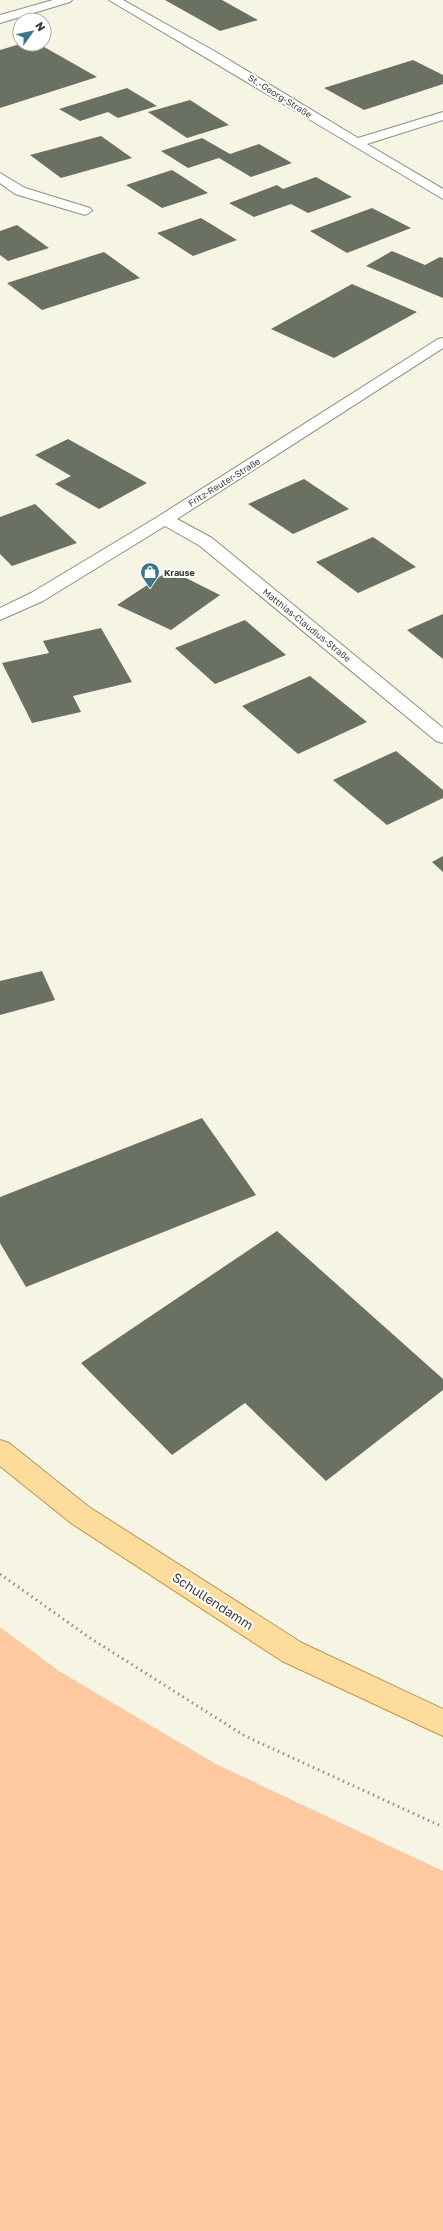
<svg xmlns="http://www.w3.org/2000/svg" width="443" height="2231" font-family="'Golos Text',sans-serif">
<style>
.green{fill:#fec9a1}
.building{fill:#6a7163}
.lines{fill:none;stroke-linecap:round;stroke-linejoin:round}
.minor-casing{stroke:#8e8e7d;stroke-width:2}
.major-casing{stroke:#b9964d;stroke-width:2}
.path{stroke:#919084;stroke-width:3;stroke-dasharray:1.5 4;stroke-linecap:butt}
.minor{fill:#fff;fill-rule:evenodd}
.major{fill:#fedd9c;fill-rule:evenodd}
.labels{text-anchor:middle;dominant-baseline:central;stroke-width:4;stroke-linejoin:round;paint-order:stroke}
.far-street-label{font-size:9px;fill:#3c3c35;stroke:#fff}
.far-poi-label{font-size:9px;font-weight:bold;fill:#3c3c35;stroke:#fff;text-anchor:start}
.near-street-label{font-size:13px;fill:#3c3c35;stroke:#fff}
</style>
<rect width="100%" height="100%" fill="#f6f5e3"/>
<path class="green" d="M0 1627 59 1671 216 1764 443 1871V2231H0Z"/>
<path class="building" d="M165 0H222L258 20 220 31Z
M20 44H39L97 77 0 108V50Z
M413 60 443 75V84L364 110 324 88Z
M127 88 157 106 118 118 108 112 80 121 59 109Z
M190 100 229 125 187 138 148 112Z
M101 136 132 158 61 178 30 155Z
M202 138 230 154 259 144 292 163 251 177 219 158 188 168 161 151Z
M172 170 208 193 162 208 126 185Z
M316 177 352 197 308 213 291 204 254 217 229 203 277 185 283 189Z
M372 208 411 228 347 253 310 231Z
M201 218 237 240 193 256 157 233Z
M17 225 49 248 8 261 0 255V231Z
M392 251 425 265 440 257 443 258V298L366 266Z
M104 252 140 278 42 310 7 283Z
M352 284 417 312 334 358 271 329Z
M68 439 147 483 99 509 55 484 71 476 35 455Z
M304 479 349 509 293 534 248 504Z
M35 504 77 543 12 566 0 554V517Z
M373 537 416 567 358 593 316 562Z
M170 570 220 595 171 630 117 605Z
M443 614V659L407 630Z
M245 620 286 655 215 684 175 648Z
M101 628 132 682 73 696 81 712 32 723 2 663 49 653 43 641Z
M310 676 367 722 298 754 242 706Z
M396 751 443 790V798L387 825 333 780Z
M443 856V872L432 862Z
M42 971 55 1000 0 1015V981Z
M202 1118 256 1195 26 1287 0 1243V1197Z
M277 1231 443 1379V1390L326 1481 245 1403 172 1455 81 1363Z"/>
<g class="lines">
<defs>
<path id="minor" d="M53 0H72L70 2 0 23V15Z
M109 0H123L216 52 358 138 443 112V120L367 144 443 189V199Z
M0 173 25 188 90 208 92 211 85 215 15 194 0 183Z
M443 338V348L177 519 212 538 443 728V743L436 741 200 546 165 526 43 601 0 620V608L31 593 159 516 438 339Z"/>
<path id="major" d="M0 1440 9 1443 89 1507 302 1643 443 1709V1736L282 1661 71 1523 0 1466Z"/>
</defs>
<use href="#minor" class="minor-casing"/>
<use href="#major" class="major-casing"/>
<path class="path" d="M0 1574 90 1638 245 1736 443 1827"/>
<use href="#minor" class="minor"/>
<use href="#major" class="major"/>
</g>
<defs>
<symbol id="shop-pin" viewBox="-11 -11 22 30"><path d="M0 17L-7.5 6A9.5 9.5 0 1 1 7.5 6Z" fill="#39768c" stroke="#fff"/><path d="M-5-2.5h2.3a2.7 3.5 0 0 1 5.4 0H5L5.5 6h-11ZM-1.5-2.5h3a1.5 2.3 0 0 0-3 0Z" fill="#fff"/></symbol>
</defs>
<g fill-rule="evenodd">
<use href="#shop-pin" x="139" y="561" width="22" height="30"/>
</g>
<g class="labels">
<g class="far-street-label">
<text transform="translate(280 96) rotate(32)">St.-Georg-Straße</text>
<text transform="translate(224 482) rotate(-32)">Fritz-Reuter-Straße</text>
<text transform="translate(307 625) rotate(39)">Matthias-Claudius-Straße</text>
</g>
<g class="far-poi-label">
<text x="164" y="572">Krause</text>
</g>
<g class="near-street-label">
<text transform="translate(213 1601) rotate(33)">Schullendamm</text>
</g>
</g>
<g transform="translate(32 32) rotate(57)"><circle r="19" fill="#ffffff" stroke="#b1b1ae"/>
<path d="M0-3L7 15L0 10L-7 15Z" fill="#39768c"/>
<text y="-6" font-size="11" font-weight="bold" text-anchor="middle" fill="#3c3c35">N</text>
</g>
</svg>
